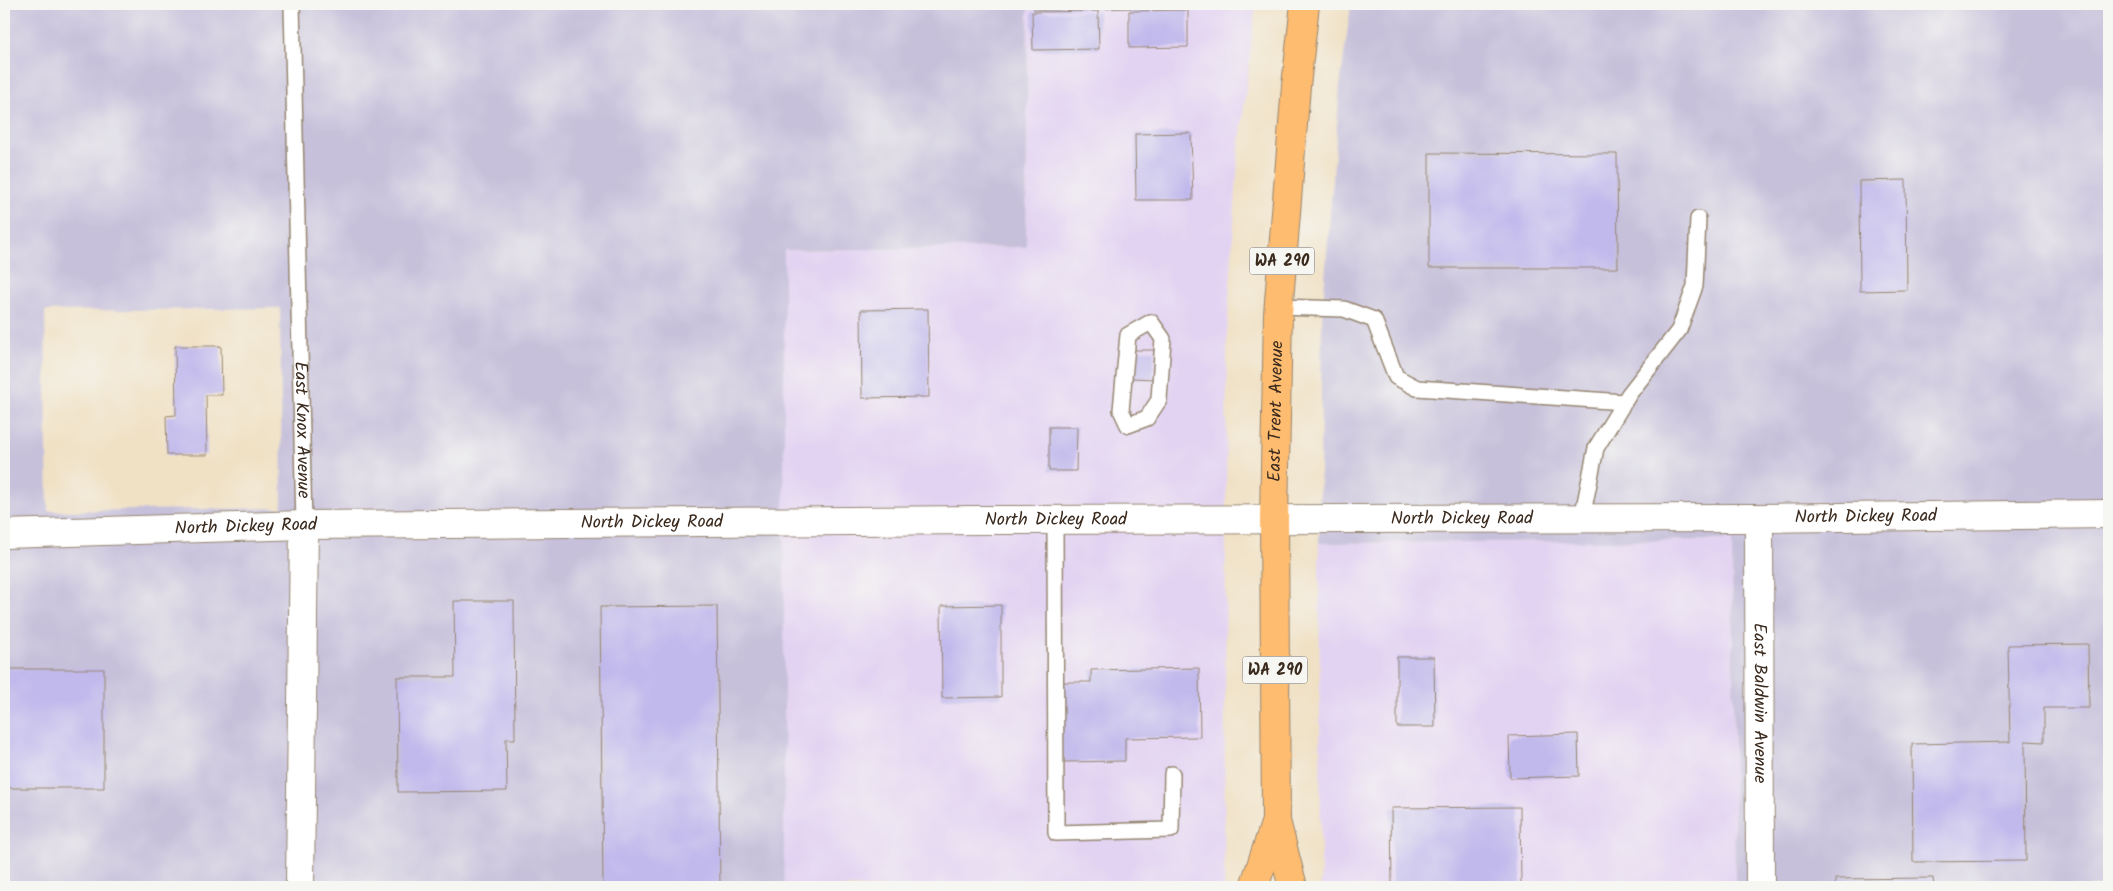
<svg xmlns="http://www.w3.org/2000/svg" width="2113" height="891" font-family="Kalam,sans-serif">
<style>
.built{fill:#e3d3f2}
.industrial{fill:#c6c0da;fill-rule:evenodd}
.building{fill:#c1b9ec}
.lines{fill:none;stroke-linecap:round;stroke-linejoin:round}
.service-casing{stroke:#968672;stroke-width:18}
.minor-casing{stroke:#968672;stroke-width:30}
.primary-casing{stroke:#968672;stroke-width:30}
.service{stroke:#fff;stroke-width:15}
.minor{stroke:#fff;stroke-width:28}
.primary{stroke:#febc70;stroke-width:28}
.labels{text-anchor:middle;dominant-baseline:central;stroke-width:4;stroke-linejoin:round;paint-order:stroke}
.shield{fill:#f6f6f2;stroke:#73675e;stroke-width:1}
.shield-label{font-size:16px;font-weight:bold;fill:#3b2a1e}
.street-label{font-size:18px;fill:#3b2a1e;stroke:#f6f6f2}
</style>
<rect width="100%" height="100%" fill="#f6f6f2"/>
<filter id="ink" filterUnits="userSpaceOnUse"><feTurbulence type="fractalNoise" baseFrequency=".02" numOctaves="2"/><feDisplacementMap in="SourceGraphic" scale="10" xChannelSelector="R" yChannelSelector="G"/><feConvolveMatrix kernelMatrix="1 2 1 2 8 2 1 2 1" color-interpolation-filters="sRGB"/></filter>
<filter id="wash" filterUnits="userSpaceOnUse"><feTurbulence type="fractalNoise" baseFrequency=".0096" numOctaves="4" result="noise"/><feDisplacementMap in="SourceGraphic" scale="20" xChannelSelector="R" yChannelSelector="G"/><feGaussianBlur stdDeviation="1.12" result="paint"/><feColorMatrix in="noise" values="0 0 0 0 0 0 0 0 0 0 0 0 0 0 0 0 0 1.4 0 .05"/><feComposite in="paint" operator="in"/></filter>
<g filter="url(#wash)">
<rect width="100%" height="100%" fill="#f0e1c5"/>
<path class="built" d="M1028 4H1256L1238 158 1227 334 1224 887H784V250L1026 247Z
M1732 540 1735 887H1321L1319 543Z"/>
<path class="industrial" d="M4 4H1028L1026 247 784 250V887H4ZM280 308 282 508 48 511 45 311Z
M1351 4H2109V887H1735L1732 540 1319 543 1322 317 1340 86Z"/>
<g id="blocks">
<path class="building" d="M1034 4H1189V7L1034 10Z
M1188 10V47L1129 48V11Z
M1098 11 1099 49 1033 50 1032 12Z
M1191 133 1193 200H1136L1135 134Z
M1429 153 1617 154 1618 268H1429Z
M1906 180 1907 290 1860 291 1859 181Z
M928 309 929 397 862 398 861 310Z
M175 346H221L222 395H206L207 455H167L166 416 176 415Z
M1133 350H1154L1153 379 1132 378Z
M1049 427H1077L1076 471H1049Z
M454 601H514L515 739H506L507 791 398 792 397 677H455Z
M1001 605V697L942 698 941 606Z
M717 606 720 887H603L600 607Z
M2088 644 2089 708H2044V742L2025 741 2026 861 1913 862 1912 744 2010 742 2008 645Z
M1397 657H1434L1435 727H1397Z
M1199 668 1200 737 1125 738V761L1062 762 1060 682H1091V670Z
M4 669H104V788H4Z
M1578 734 1579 776 1510 778 1509 736Z
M1520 807 1521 887H1392L1391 808Z
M1933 878 1934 887H1835V879Z"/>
</g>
</g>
<g filter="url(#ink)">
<use href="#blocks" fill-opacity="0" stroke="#968672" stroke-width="1"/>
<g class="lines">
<defs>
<g id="service">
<path id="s1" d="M292 4 304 525"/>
<path d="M1279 307 1344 309 1374 320 1396 377 1417 388 1624 402"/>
<path d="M1151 322 1163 339 1159 400 1147 418 1128 425 1121 410 1128 335Z"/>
<path d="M1582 518 1596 448 1629 394 1679 330 1695 286 1698 219"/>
<path d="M1055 521 1056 833 1171 830 1172 774"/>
</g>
<g id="minor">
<path id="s2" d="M1759 518 1760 887"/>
<path id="s3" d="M4 534 304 525 979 520 1759 518 2109 514"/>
<path d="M300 887 304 525"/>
</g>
<g id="primary">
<path d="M1254 887 1276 821"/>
<path id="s4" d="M1293 887 1276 821 1274 519 1278 314 1296 86 1305 4"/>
</g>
</defs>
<use href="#service" class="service-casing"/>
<use href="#minor" class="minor-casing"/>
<use href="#primary" class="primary-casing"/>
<use href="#service" class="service"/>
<use href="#minor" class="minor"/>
<use href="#primary" class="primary"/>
</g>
</g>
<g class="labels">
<g class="shield">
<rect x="1249.5" y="247.5" width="65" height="27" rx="4"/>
<rect x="1242.5" y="656.5" width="65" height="27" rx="4"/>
</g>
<g class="shield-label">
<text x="1282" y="261">WA 290</text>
<text x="1275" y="670">WA 290</text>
</g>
<g class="street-label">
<text stroke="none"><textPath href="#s4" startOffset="478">East Trent Avenue</textPath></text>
<text stroke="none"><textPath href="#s1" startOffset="426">East Knox Avenue</textPath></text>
<text stroke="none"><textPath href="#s3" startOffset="1862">North Dickey Road</textPath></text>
<text stroke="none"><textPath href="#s3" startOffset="1458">North Dickey Road</textPath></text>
<text stroke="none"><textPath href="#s3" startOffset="1052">North Dickey Road</textPath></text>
<text stroke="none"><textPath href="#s3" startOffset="648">North Dickey Road</textPath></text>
<text stroke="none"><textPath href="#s3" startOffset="242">North Dickey Road</textPath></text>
<text stroke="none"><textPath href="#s2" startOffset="185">East Baldwin Avenue</textPath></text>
</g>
</g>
<rect width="2113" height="891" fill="none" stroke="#f6f6f2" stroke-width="20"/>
</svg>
